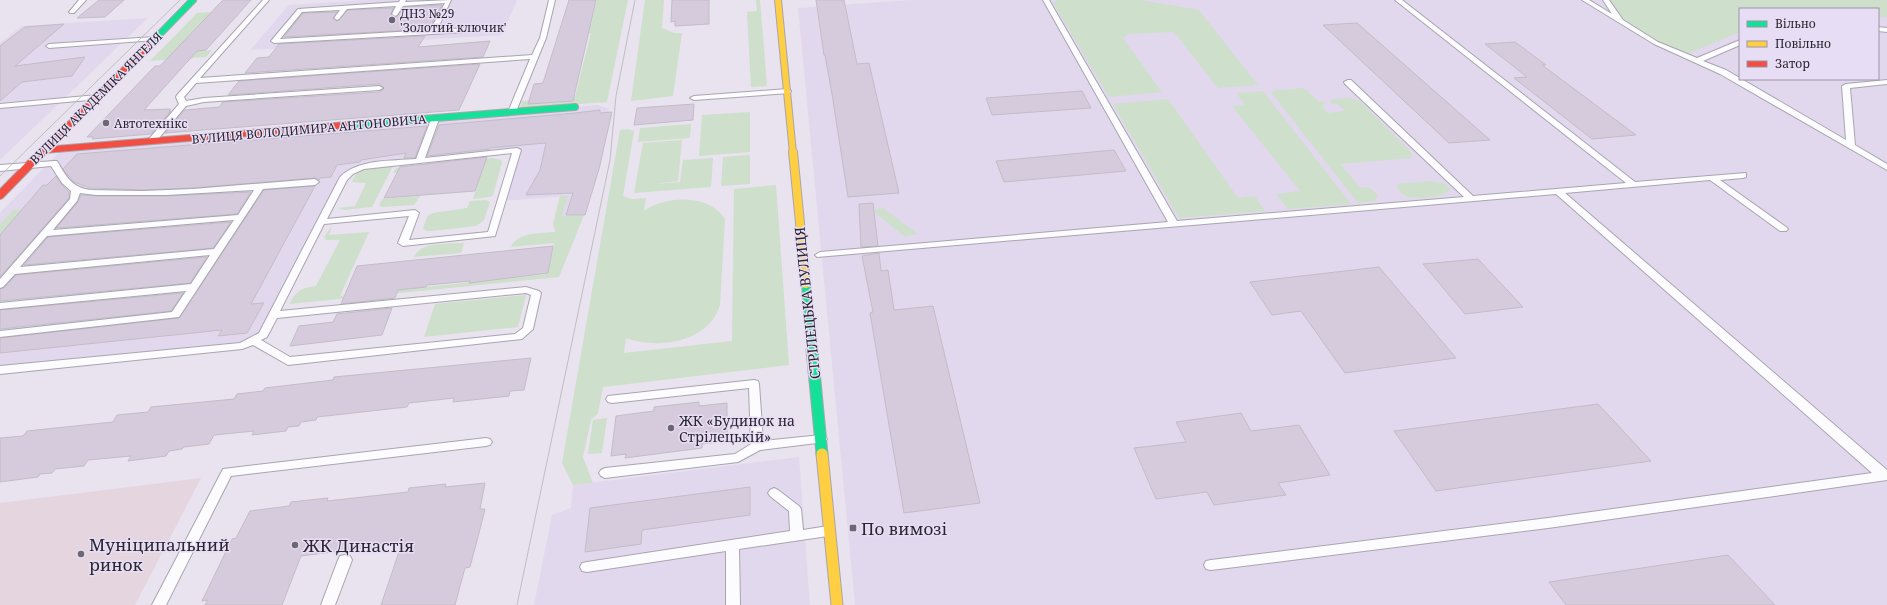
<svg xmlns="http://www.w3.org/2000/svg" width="1887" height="605" font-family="'Noto Serif',serif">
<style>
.commercial{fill:#e5d5df}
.built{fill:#e1d8ee;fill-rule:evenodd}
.green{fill:#cedfcb}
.building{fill:#d5cbdd;stroke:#c2bdc6}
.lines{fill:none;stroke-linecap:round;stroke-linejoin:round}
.lane-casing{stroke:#a9a5af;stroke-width:2}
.fast-far2-casing{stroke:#a9a5af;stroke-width:8}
.fast-far1-casing{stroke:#a9a5af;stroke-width:10}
.fast-casing{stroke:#a9a5af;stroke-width:13}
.slow-far2-casing{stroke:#a9a5af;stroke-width:8}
.slow-far1-casing{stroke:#a9a5af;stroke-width:10}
.slow-casing{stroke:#a9a5af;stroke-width:13}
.jam-far1-casing{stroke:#a9a5af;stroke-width:8}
.jam-casing{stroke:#a9a5af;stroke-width:10}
.lane{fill:#fcfbfd;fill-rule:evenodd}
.fast-far2{stroke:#16e098;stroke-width:6}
.fast-far1{stroke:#16e098;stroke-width:8}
.fast{stroke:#16e098;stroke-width:11}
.slow-far2{stroke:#ffcf43;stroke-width:6}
.slow-far1{stroke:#ffcf43;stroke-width:8}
.slow{stroke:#ffcf43;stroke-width:11}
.jam-far1{stroke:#f24e42;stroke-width:6}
.jam{stroke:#f24e42;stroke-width:8}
.tram{stroke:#c0bec2;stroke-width:1}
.poi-dot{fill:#6c6872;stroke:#e7ddf5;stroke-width:1.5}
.labels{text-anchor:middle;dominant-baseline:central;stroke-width:3;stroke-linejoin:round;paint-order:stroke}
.far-poi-label{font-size:12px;fill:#2a262f;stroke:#e7ddf5;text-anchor:start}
.far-street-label{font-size:12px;fill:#2a262f;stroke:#e7ddf5}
.street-label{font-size:14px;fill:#2a262f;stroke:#e7ddf5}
.poi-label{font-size:14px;fill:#2a262f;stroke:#e7ddf5;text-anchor:start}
.near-poi-label{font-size:17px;fill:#2a262f;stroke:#e7ddf5;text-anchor:start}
</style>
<rect width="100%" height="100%" fill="#e8e3ef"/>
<path class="commercial" d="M201 478 135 605H0V503Z"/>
<path class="built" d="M368 0H517L502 35 250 50 289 5Z
M910 0H1887V605H855L798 8ZM1740 9H1878V79H1740Z
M148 18 0 160V43L22 26Z
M598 105 609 109 606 138 599 169 584 215 562 216 567 196 501 201 516 151 363 167 350 172 263 335 242 346 0 370V213L62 149Z
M799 457 810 605H534L552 515 571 508 573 485Z"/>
<path class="green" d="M597 0H628L607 102 520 108 522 101 575 97 591 33 570 34 573 26 591 25Z
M645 0H664L662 28 674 33H682L673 96 631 101Z
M756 0H760L767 86 751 87 747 12 757 11Z
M1058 0H1141L1199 10 1258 85 1218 88 1174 32 1128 34 1123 38 1162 92 1109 97 1053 3Z
M1606 0H1887V17L1878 18V9H1740V32L1685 55 1656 43 1622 23Z
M212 12 173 52 212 50 206 57 150 61 197 13Z
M1302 88 1307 90 1318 101H1323L1326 104 1322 105 1327 113 1345 111 1338 104H1333L1329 101 1333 100 1332 99 1352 98 1361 102 1412 153 1411 158 1341 164 1359 187 1370 188 1378 195 1375 201 1358 203 1270 91Z
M1263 91 1351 204 1288 209 1276 194 1300 191 1232 106 1245 105 1236 93Z
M1168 99 1238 198 1255 196 1265 211 1179 218 1113 104Z
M750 112V152L699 156 702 115Z
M691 124 690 138 638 142 640 128Z
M628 129 634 131 623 196 632 199 646 198 644 211C666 195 710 194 725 219L720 305C709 342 658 350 626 338L624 353 732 341 734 189 776 185 789 365 603 387 598 413 591 420 583 457 593 483 573 485 562 463 620 130Z
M682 140 678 181 655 184 680 182 683 160 713 158 711 187 634 193 643 143Z
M750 155V184L721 186 723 157Z
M492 158 501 160 502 163 493 195 490 197 473 199 484 166 393 173 396 168Z
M393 166 372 207 344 210 338 208 355 206 366 183 352 182C356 166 380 167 393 166Z
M1431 181 1446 184 1450 189 1449 191C1441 198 1419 199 1409 197 1403 196 1399 191 1397 187V184Z
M420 196 414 205 381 207 379 205 382 199Z
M560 196H568L562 216 584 215 559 277 289 304C297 291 300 288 316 286L340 240H326L324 237 332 226 329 235 369 232 340 296 548 274 554 243 511 247C517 232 542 233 555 232L553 223Z
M486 200 490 202 484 220 476 226 432 231H426L423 228 428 215 433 213 467 208 470 201Z
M883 208 918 234 905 237 873 211Z
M24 209 5 229 0 243V224L13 210Z
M464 243 461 253 414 257C421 241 449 244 464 243Z
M526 295 518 327 424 337 435 304Z
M607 418 602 453 588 454 593 420Z"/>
<path class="building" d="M99 0H124L105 17 77 18Z
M223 0H251L206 50 197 51 144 110 171 109 169 111H171L151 134 92 139 94 137H87L155 66H160Z
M569 0H596L573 101 528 104 534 84 543 83Z
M672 0H709V24L675 26V21L671 22Z
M816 0H844L857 64 869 63 899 193 848 197 832 94 825 55H824Z
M442 5 429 29 284 37 303 13 337 12 333 18 338 21 348 10 393 8 391 14 396 17 404 7Z
M1357 23 1490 140 1449 143 1323 25Z
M64 24 15 66 85 57 72 76 22 82 0 101V46L25 27Z
M425 36 418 47 490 41 483 57 245 73 257 58 269 57 279 44Z
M1515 42 1546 65H1542L1636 135 1592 139 1514 78 1527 77 1485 44Z
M480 64 459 110 165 133 185 110 219 107 223 102 379 92 384 89 379 84 228 95 239 81Z
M1082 91 1091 108 992 115 986 98Z
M694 104 693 120 634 125 637 108Z
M600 110V113L612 112 599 169 585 215H566L573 193 526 195 540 170 546 143 490 148V149L427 156 439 125 575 113Z
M427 126 415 158H404L406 153 361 160 360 162 337 165 331 177 320 178 319 180 315 178 192 188 142 190 90 188 74 182 63 169 77 154Z
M1114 150 1126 171 1004 182 996 161Z
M487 157 475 191 384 198 400 167Z
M56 176 61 184 69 192V198L0 277V235L43 185H47Z
M315 186 251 304 264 303 247 333 218 336 222 330 0 353V338L179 318 264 190Z
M251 192 237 214 56 228 78 202 81 195 96 196H167Z
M873 203 878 246 861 247 859 204Z
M231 222 213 248 24 265 48 237Z
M553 246 548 273 469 283 470 281 427 285 426 287 398 290 395 298 341 304 357 266Z
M879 253 881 271 888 270 894 310 933 306 980 503 904 513 870 313 873 312 862 256Z
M207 257 190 283 0 301V289L4 288 16 275Z
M1478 259 1523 307 1465 314 1423 264Z
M1379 267 1456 358 1345 373 1301 311 1272 315 1250 282Z
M183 293 171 311 0 329V310Z
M392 308 382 335 290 346 299 326 333 322 337 314Z
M531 358 524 390 510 391 509 396 453 402 454 398 409 403 407 407 317 417 316 420 301 422 299 426 288 427 286 431 252 435 254 431 214 435 209 444 184 447 182 449 169 451 166 456 128 461 131 456 88 460 84 466 55 469 52 473 40 474 38 477 0 482V438L23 436 27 431 113 422 117 415 148 412 151 407 234 399 237 394 263 391 265 388 333 380 334 377Z
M699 402V406L727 403V441L702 444V448L625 458 626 454 611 456 616 416 654 411V407Z
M1598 404 1651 461 1436 491 1394 431Z
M1241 413 1251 431 1299 425 1330 475 1278 483 1286 495 1214 505 1207 492 1156 499 1134 448 1186 442 1176 422Z
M485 483 480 509H485L479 533 470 567 465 568 455 605H381L402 543 301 556 282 605H205L208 600 202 601 232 539 236 538 250 511 289 506 291 502 328 498 327 501 408 492 409 488 446 484 445 487Z
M750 487V515L642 530 641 544 585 552 590 508Z
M1728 555 1775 605H1566L1549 582Z"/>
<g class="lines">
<defs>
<path id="lane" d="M79 0H86L74 13H70L69 12Z
M263 0H269L200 78 532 55 540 38 549 0H555L546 38 515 114H512L508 112 530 59 196 83 184 97 186 101 204 98 379 86 383 88 379 90 204 102 186 106 154 144H148V140L179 104 176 97 177 95Z
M400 0H406L405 2 451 0 437 30 467 28 470 30 467 32 274 43 271 41 298 9 399 2ZM445 3 430 30 280 39 302 12 340 10 334 18 337 20 339 19 347 9 396 6 392 14 395 16 397 15 403 6Z
M1043 0H1049L1177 221 1464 197 1345 84 1344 82 1348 80H1351L1473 196 1626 183 1395 0H1402L1635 182 1746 173V177L1743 178 1720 180 1786 227 1788 229 1786 231H1780L1710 180 1565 193 1887 470V480L1548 528 1211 570 1206 569 1204 565 1206 561 1211 560 1548 518 1872 473 1556 194 817 257 815 255 820 252 1168 222Z
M1582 0H1589L1612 14 1603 0H1609L1623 20 1658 42 1697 58 1740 40V45L1703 61 1726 70 1846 140 1842 86 1846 84 1887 80V84L1850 88 1855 145 1887 164V170L1720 74 1654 44Z
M1878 27 1887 28V32L1878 31Z
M154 37 157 39 156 40 49 48 46 46 49 44Z
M787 89 791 91 790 93 694 100 690 98 694 96Z
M97 95H100V99L0 108V104Z
M432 117H435L439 119 425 158 517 148 521 150 495 236 403 246 398 243 409 216 324 224 280 311 526 287 539 291 541 293 533 329 522 339 288 365 253 345 242 349 0 374V366L240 343 259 333 340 177C358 159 391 161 416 159ZM512 153 488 232 409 240 419 213 415 210 327 219 347 180 353 174 364 169ZM526 293 531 295 523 328 515 334 290 357 261 340 267 337 277 318Z
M54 161H57C66 176 71 187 90 190L142 191 192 189 315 179 319 182 315 185 263 189 179 317 0 337V331L172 312 186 291 0 309V303L191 284 210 255 15 274 3 287 0 288V279L70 199 71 191 62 183 51 166 0 171V165ZM254 190 238 215 53 230 77 201 80 193 96 195H167ZM234 220 214 249 20 267 47 236Z
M754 380 758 381 759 384 763 441 821 435 825 436 827 439 825 442 760 450 738 462 605 478 601 476 599 473 601 470 605 468 735 454 751 444 749 388 612 403 608 402 606 399 608 396Z
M486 438 490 439 492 442 490 445 486 446 231 476 166 605H152L223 469Z
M774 488 778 490 799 506 801 509 803 530 828 526 833 527 834 531 833 535 828 536 739 549 740 605H726V551L587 572 582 571 580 567 582 563 587 562 790 531 789 511 770 496 768 493 770 490Z
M345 555 350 556 352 560 335 605H321L338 560 340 556Z"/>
<path id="fast-far2" d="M152 42 193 0
M347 125 575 107"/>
<path id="fast-far1" d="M806 284 812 351"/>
<path id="fast" d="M812 350 822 454"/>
<path id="slow-far2" d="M778 0 793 153"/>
<path id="slow-far1" d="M793 152 806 284"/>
<path id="slow" d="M822 454 837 605"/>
<path id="jam-far1" d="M44 150 347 125
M41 153 152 42"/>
<path id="jam" d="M0 195 42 152"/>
</defs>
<use href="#lane" class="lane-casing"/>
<use href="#fast-far2" class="fast-far2-casing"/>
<use href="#fast-far1" class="fast-far1-casing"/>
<use href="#fast" class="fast-casing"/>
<use href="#slow-far2" class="slow-far2-casing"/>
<use href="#slow-far1" class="slow-far1-casing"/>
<use href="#slow" class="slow-casing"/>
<use href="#jam-far1" class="jam-far1-casing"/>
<use href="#jam" class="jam-casing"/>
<use href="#lane" class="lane"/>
<use href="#fast-far2" class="fast-far2"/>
<use href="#fast-far1" class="fast-far1"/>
<use href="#fast" class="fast"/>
<use href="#slow-far2" class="slow-far2"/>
<use href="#slow-far1" class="slow-far1"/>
<use href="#slow" class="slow"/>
<use href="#jam-far1" class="jam-far1"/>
<use href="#jam" class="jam"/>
<path class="tram" d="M0 176 180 0
M517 605 610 160 616 96 635 0"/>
</g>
<g class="poi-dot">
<circle cx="392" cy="20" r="4"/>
<circle cx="106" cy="123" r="4"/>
<circle cx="671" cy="428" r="4"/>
<rect x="849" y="524" width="8" height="8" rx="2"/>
<circle cx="295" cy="545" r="4"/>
<circle cx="81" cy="554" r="4"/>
</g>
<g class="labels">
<g class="far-poi-label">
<text x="400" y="13">ДНЗ №29<tspan x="400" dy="14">'Золотий ключик'</tspan></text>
<text x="114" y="123">Автотехнікс</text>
</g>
<g class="far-street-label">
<text transform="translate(96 98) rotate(-45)">ВУЛИЦЯ АКАДЕМІКА ЯНГЕЛЯ</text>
<text transform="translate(309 129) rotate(-5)">ВУЛИЦЯ ВОЛОДИМИРА АНТОНОВИЧА</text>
</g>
<g class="street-label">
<text transform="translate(807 303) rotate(-96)">СТРІЛЕЦЬКА ВУЛИЦЯ</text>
</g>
<g class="poi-label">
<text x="679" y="420">ЖК «Будинок на<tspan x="679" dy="16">Стрілецькій»</tspan></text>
</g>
<g class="near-poi-label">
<text x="861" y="528">По вимозі</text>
<text x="89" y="544">Муніципальний<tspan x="89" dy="20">ринок</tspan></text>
<text x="303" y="545">ЖК Династія</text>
</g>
</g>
<rect x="1739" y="8" width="140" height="72" fill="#e7ddf5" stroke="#9b94a6"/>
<rect x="1747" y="21" width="20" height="6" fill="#16e098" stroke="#9b94a6"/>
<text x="1775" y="28" font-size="12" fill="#2a262f">Вільно</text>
<rect x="1747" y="41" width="20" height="6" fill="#ffcf43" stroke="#9b94a6"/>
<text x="1775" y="48" font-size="12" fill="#2a262f">Повільно</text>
<rect x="1747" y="61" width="20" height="6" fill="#f24e42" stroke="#9b94a6"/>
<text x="1775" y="68" font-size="12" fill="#2a262f">Затор</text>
</svg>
